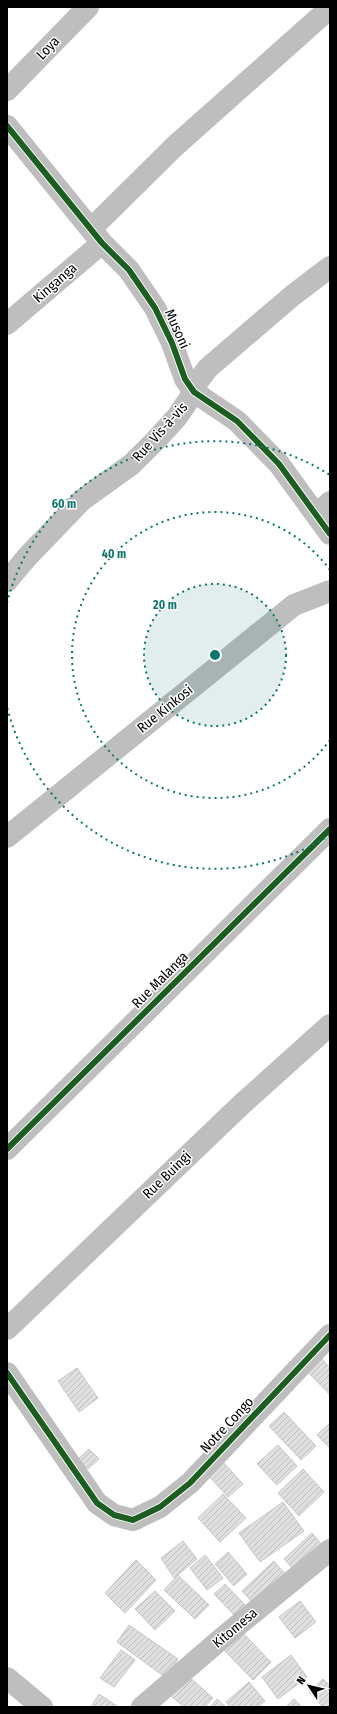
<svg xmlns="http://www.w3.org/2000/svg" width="337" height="1714" font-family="'Fira Sans Condensed',sans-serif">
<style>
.building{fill:url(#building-hatch);stroke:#c7c7c7}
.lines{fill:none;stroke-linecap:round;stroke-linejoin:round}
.minor{stroke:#bebebe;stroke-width:22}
.cycleway-casing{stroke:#fff;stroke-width:8}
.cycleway{stroke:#1b5e20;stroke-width:6}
.ring{fill:none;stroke:#0f766e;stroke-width:2;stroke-dasharray:2 4}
.labels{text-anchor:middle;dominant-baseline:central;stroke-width:3;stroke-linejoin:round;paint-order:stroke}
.street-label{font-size:14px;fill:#000;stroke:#fff}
.centre{fill:#0f766e;stroke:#fff;stroke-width:2}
.ring-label{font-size:12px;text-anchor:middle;font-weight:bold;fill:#0f766e;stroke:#fff;stroke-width:3;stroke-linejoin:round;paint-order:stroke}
</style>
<defs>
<pattern id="building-hatch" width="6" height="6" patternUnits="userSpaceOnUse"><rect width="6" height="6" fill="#dfdfdf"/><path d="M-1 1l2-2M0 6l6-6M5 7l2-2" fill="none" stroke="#bebebe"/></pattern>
</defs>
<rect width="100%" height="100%" fill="#fff"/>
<path class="building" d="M321 1358 330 1368V1395L307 1371Z
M77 1368 98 1398 79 1412 58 1381Z
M284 1412 316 1446 301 1460 269 1426Z
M330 1423V1448L317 1435Z
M278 1445 297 1466 277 1485 257 1464Z
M89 1449 99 1459 88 1469 78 1459Z
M222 1461 243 1484 228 1497 208 1475Z
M303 1469 324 1492 299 1516 278 1493Z
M223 1494 246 1518 220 1542 198 1518Z
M283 1502 304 1531 260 1562 239 1533Z
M312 1533 323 1546 296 1572 284 1559Z
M183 1541 197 1559 174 1578 161 1558Z
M228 1552 247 1574 234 1586 215 1564Z
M205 1555 223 1578 207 1590 190 1568Z
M136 1560 156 1580 125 1613 105 1593Z
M274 1561 286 1575 254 1604 242 1591Z
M178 1575 209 1605 195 1619 164 1590Z
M225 1584 248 1608 237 1618 214 1594Z
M155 1591 175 1611 155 1630 135 1609Z
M300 1601 316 1622 295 1638 279 1617Z
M129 1625 178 1659 166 1678 117 1642Z
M240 1630 271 1662 253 1680 222 1648Z
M121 1650 135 1660 114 1687 100 1678Z
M291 1655 307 1677 278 1699 262 1677Z
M186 1674 213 1698 205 1707H184L169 1694Z
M323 1679 330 1686V1707H323L309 1692Z
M249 1682 265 1701 258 1707H230L226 1702Z
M99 1694 117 1706 116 1707H91Z
M217 1699 226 1707H210Z
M294 1699 302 1707H286Z"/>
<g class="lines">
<path class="minor" d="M7 90 88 7
M7 126 102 243 129 270 155 308 172 343 185 379 194 392 237 421 279 464 330 534
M91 229 175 146 330 8
M7 324 102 243
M317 514 330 502
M7 581 28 556 82 500 132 464 156 440 177 417 194 392 198 381 208 368 292 296 330 267
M7 837 294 605 330 591
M7 1149 330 829
M7 1329 242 1104 330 1025
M7 1373 97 1503 114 1515 133 1520 160 1507 190 1483 330 1335
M7 1678 42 1707
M142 1707 221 1639 330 1550"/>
<defs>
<path id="cycleway" d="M7 126 102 243 129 270 155 308 172 343 185 379 194 392 237 421 279 464 330 534
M7 1149 330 829
M7 1373 97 1503 114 1515 133 1520 160 1507 190 1483 330 1335"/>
</defs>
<use href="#cycleway" class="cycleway-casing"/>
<use href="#cycleway" class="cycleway"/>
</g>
<circle cx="215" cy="655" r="71" fill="#0f766e" fill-opacity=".12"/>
<g class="ring">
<circle cx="215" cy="655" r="71"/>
<path d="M330 740A143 143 0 1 1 330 570"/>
<path d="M330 835A214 214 0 0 1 7 707M7 603A214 214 0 0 1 330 475"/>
</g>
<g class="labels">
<g class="street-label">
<text transform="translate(48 48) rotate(-46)">Loya</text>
<text transform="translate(55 283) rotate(-41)">Kinganga</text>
<text transform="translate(177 329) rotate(66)">Musoni</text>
<text transform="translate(160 432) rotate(-48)">Rue Vis-à-vis</text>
<text transform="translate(165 709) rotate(-39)">Rue Kinkosi</text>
<text transform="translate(160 980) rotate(-45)">Rue Malanga</text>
<text transform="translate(167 1175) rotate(-44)">Rue Buingi</text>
<text transform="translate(227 1425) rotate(-47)">Notre Congo</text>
<text transform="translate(235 1628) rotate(-40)">Kitomesa</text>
</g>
</g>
<circle cx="215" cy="655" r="6" class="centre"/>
<g class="ring-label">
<text x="64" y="508">60 m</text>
<text x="114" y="558">40 m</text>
<text x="165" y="609">20 m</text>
</g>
<rect width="337" height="1714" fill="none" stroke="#000000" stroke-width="16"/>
<g transform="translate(309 1686) rotate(305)" stroke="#ffffff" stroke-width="3" paint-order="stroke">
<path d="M0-3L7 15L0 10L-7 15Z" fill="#000000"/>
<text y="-6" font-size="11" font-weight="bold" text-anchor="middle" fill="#000000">N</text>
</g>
</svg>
